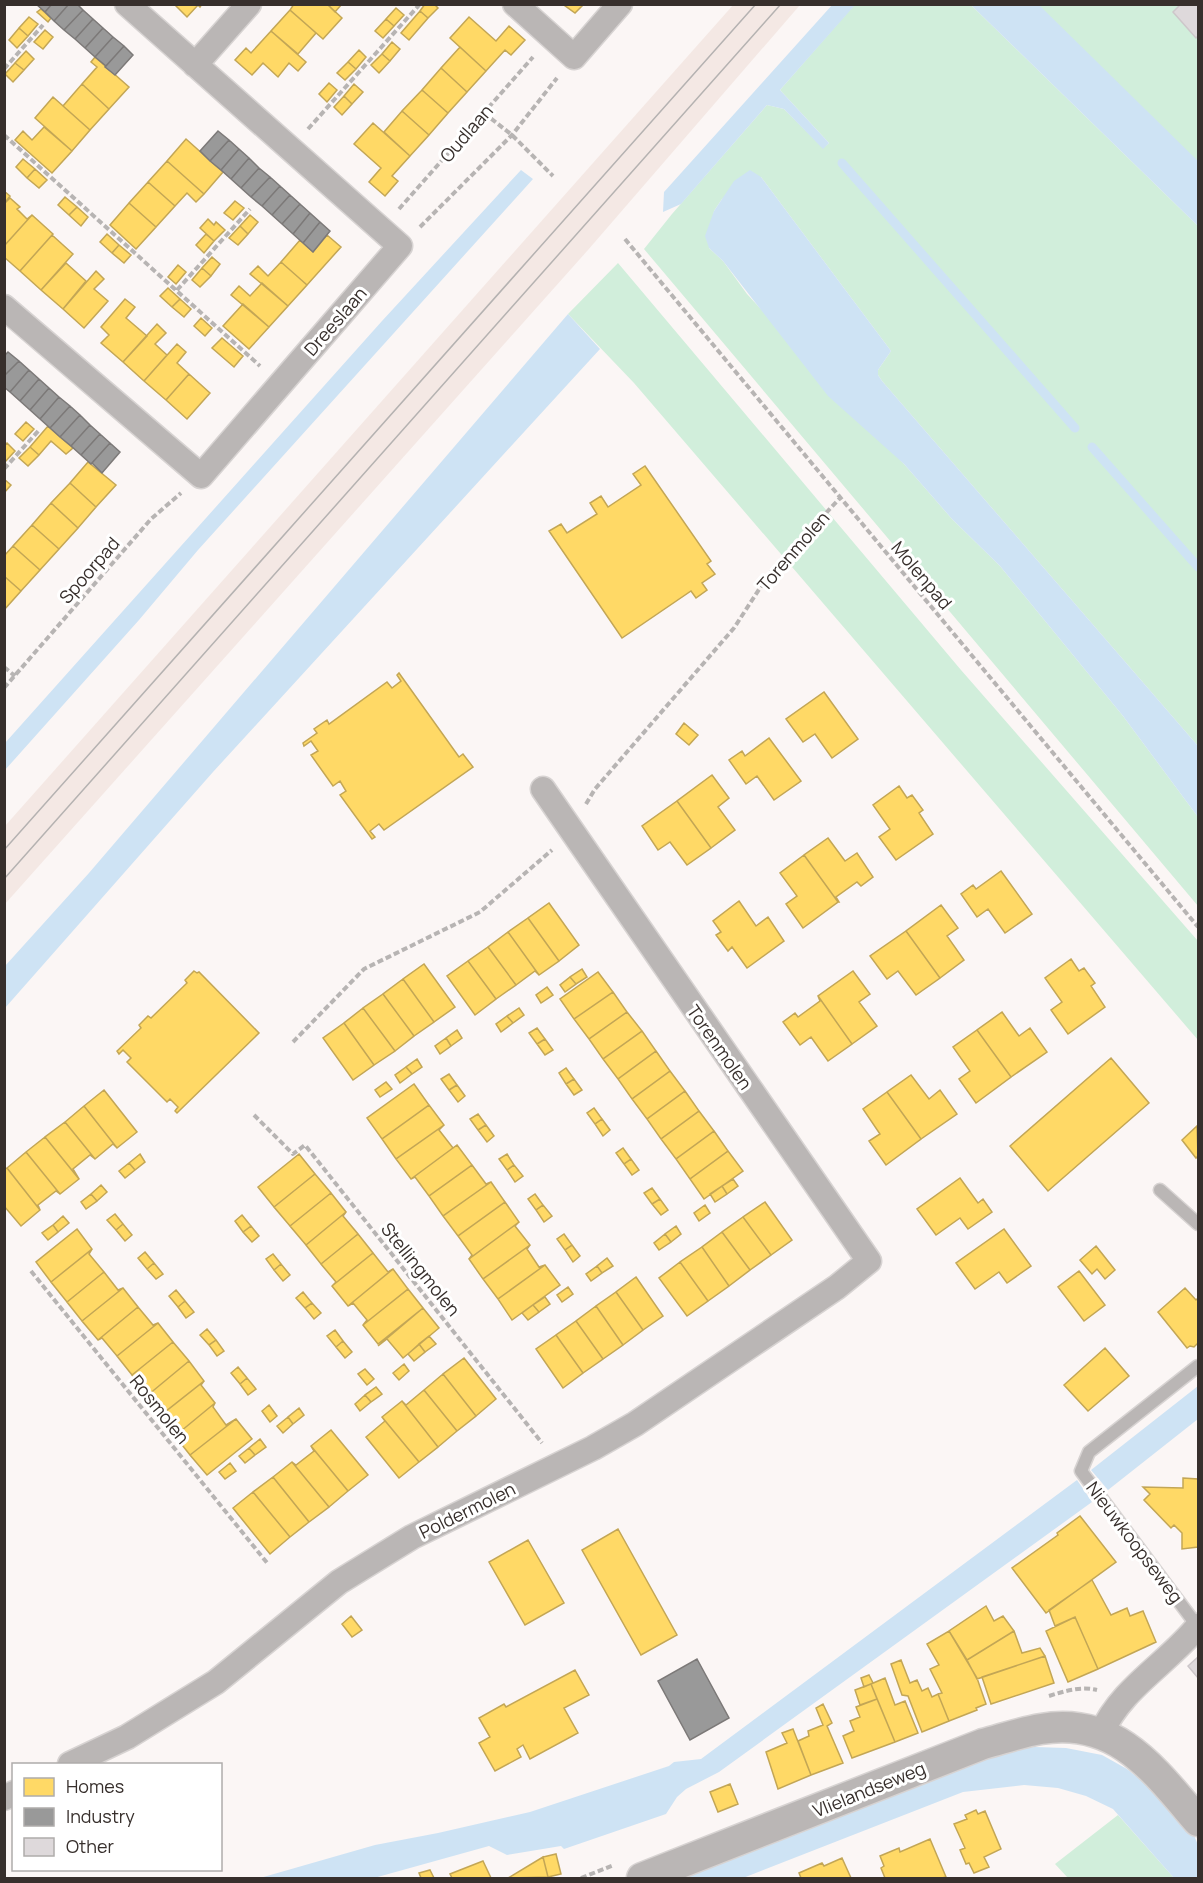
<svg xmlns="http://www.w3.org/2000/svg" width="1203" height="1883" font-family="Manrope,sans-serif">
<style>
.built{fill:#f4e8e4}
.green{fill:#d1eedb}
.water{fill:#cee3f4}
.homes{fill:#ffd966;stroke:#c3a655;stroke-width:1.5}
.industry{fill:#999;stroke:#7c7978;stroke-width:1.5}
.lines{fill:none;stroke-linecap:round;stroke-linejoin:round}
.stream{stroke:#cee3f4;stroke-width:9}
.building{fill:#ded9db;stroke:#cdc7ca;stroke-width:1.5}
.service-casing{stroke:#d7d3d2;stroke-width:15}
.minor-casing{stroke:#d7d3d2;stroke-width:27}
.tertiary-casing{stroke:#d7d3d2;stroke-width:33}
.path{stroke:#b7b4b3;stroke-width:4;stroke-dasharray:6 3;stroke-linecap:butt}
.service{stroke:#bab6b5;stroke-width:12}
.minor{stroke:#bab6b5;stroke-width:24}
.tertiary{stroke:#bab6b5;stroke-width:30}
.tram{stroke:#b5b2b1;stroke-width:1.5}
.labels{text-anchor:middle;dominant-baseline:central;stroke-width:6;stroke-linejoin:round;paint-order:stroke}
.street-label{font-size:18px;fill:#372f2c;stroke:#fff}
</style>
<rect width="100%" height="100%" fill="#fbf6f5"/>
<path class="built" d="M734 4 800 5 588 250 5 904V826Z"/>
<path class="green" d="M855 4 971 5 1198 226V746L882 381 878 375V370L891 351 761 177 722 199 714 211 709 248 723 261 747 294 904 464 952 519 1000 566 1123 716 1198 817V906L644 249 672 214 767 105 784 109 823 148 829 143 780 90Z
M1024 5H1198V176Z
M618 263 961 670 1198 941V1040L634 383 568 314Z
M1118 1815 1174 1878H1068L1055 1864Z"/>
<path class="water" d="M833 4 855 5 780 90 829 143 823 149 784 109 767 105 681 204 663 212 664 192Z
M971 5H1039L1198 161V226Z
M521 170 533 179 198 550 139 620 5 770V743L382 321Z
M750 170 761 177 891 351 878 370V375L882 381 1198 746V817L1123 716 1000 566 952 519 904 464 828 396 723 261 709 248 705 236 714 211 734 181Z
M568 314 600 349 213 772 5 1008V966L89 873Z
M1198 1386V1419L1108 1490 1091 1470Z
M1077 1480 1092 1502 719 1772 686 1789 677 1797 666 1814 564 1849 561 1846 507 1855 489 1846 374 1878H260L375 1845 438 1833 530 1812 669 1766 674 1762 701 1759Z
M1035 1747 1066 1748 1102 1755 1127 1769 1153 1790 1193 1833 1198 1845V1878H1174L1113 1809 1086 1796 1058 1788 1024 1785 963 1792 743 1878H673L993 1755 1010 1750Z"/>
<path class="homes" d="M174 4H202L200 7 198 5 187 17Z
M294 4H327L342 18 323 39 290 10Z
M327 4H342L335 12Z
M425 4H434L438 8 428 18 420 11Z
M580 4 582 6 575 13 564 5Z
M396 8 404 15 394 26 386 19Z
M41 9 51 18 48 22 37 12Z
M290 10 316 33 298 54 271 31Z
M420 11 428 18 409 40 401 33Z
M29 17 38 24 28 36 19 28Z
M469 17 496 41 509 26 525 40 511 55 505 50 486 71 450 38Z
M386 19 394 26 383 38 375 31Z
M19 28 28 36 17 48 9 40Z
M45 30 53 37 43 49 34 42Z
M271 31 306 62 298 71 289 63 278 77 263 63 252 75 235 60 246 48 251 53Z
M392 42 400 49 390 61 382 54Z
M460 47 486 71 467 92 441 68Z
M359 50 366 57 356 69 348 62Z
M26 51 34 59 24 70 15 63Z
M382 54 390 61 379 73 371 65Z
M95 57 129 87 109 109 82 84 97 67 91 62Z
M348 62 356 69 345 80 337 73Z
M15 63 24 70 13 82 5 74Z
M441 68 467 92 448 113 422 90Z
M329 83 337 90 327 102 319 94Z
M82 84 109 109 90 130 63 106Z
M354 84 363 92 352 104 344 96Z
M422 90 448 113 429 135 402 111Z
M344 96 352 104 342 115 334 107Z
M53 97 90 130 72 151 35 118Z
M402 111 429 135 410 156 384 132Z
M373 123 410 156 392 176 398 181 385 196 369 182 381 168 354 144Z
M44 127 72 151 52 173 15 140 23 131 32 140Z
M186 139 223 172 204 194 167 161Z
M23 159 35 169 27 178 16 167Z
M167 161 204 194 196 202 187 193 175 206 148 182Z
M35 169 47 180 39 188 27 178Z
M148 182 175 206 156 227 129 203Z
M4 191 10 196 4 204Z
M65 197 77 207 69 215 58 205Z
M10 198 20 207 17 209 27 219 32 215 4 246V204Z
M235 201 244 208 233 220 224 213Z
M129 203 156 227 136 249 110 225Z
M77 207 88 217 81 226 69 215Z
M32 215 53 234 20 271 4 257V246Z
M250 215 258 222 248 234 240 226Z
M208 219 214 225 216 222 225 230 214 241 200 228Z
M240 226 248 234 238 245 229 238Z
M107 234 119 245 112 253 100 242Z
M206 234 214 241 204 253 196 245Z
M52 235 73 254 41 290 20 271Z
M327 235 341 247 307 285 281 262 300 240 313 252Z
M119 245 131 255 124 263 112 253Z
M212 257 220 264 211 276 202 268Z
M281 262 307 285 288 306 250 274 258 266 268 276Z
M66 263 86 281 63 309 41 290Z
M178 265 186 272 176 284 168 277Z
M202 268 211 276 200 287 192 280Z
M96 271 104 279 94 289 108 301 84 328 63 309Z
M262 283 288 306 269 327 231 295 239 286 250 296Z
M168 288 180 299 172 307 160 296Z
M125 299 135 307 126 318 147 336 123 362 101 343 109 335 101 327Z
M180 299 191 309 184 317 172 307Z
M243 304 269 327 249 349 223 326Z
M201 318 212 328 205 336 194 326Z
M157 324 166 333 155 344 167 355 144 381 123 362Z
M222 338 243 356 234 367 212 348Z
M177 344 186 352 177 363 189 374 166 400 144 381Z
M189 374 210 393 187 419 166 400Z
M26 422 34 429 23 441 15 434Z
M48 426 73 448 66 454 51 441 39 455 30 447Z
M7 443 15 451 5 462 4 446Z
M30 447 39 455 28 466 19 458Z
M88 462 116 485 96 507 70 483Z
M645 466 711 561 707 564 715 574 702 583 707 590 696 598 691 591 622 638 549 531 561 524 567 533 597 514 590 503 601 496 608 507 641 485 633 474Z
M4 479 11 485 4 493Z
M70 483 96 507 78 528 51 503Z
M51 503 78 528 59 549 32 525Z
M32 525 59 549 40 570 13 546Z
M13 546 40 570 21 591 4 576V556Z
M4 576 21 591 4 610Z
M399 673 459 757 463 754 473 767 384 830 379 824 370 831 375 837 372 839 340 795 346 791 340 781 333 786 311 755 318 751 311 741 304 746 303 743 317 733 314 729 327 720 329 724 387 682 392 688 401 681 397 675Z
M824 692 858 739 832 758 815 734 803 742 786 719Z
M684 723 698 735 689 745 676 734Z
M769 738 801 781 774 800 757 776 746 784 729 760 742 751 745 756Z
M712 775 729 798 718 807 735 830 711 848 677 801Z
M899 786 907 798 912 795 923 810 919 813 933 834 896 860 879 837 890 829 873 805Z
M677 801 711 848 687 865 670 842 658 850 642 826Z
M828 838 845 861 857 853 873 877 861 886 857 882 836 897 839 902H838L804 855Z
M804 855 838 902 803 928 786 904 797 896 780 873Z
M1001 871 1032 914 1005 933 988 909 977 917 961 894 973 885 976 889Z
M739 901 756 926 768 917 784 941 747 968 732 947 728 951 716 935 721 932 713 921Z
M549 903 579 945 559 961 528 918Z
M941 905 958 928 947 936 964 960 940 978 906 931Z
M528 918 559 961 539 975 508 932Z
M906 931 940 978 916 995 898 971 887 979 870 956Z
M508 932 539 975 535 971 516 985 488 947Z
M488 947 516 985 496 999 468 961Z
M1071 959 1079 971 1084 968 1095 983 1091 986 1105 1007 1068 1034 1051 1010 1062 1002 1045 978Z
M468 961 496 999 475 1015 447 976Z
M424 964 455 1007 434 1022 403 979Z
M582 969 587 977 576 984 570 977Z
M194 971 197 973 199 972 259 1033 177 1113 175 1111 178 1107 170 1099 167 1102 127 1062 131 1058 123 1050 119 1054 117 1051 141 1028 139 1025 148 1016 151 1018 187 983 185 980Z
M853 971 870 994 859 1002 877 1026 852 1044 818 996Z
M598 972 613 992 574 1019 560 999Z
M570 977 576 984 565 992 560 985Z
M403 979 434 1022 414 1036 383 994Z
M547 987 553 995 541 1003 536 995Z
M613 992 627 1012 589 1039 574 1019Z
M383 994 414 1036 395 1051 363 1008Z
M818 996 852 1044 828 1061 811 1037 800 1045 783 1022 795 1013 798 1017 820 1001Z
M363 1008 395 1051 374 1065 344 1023Z
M519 1008 524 1015 513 1023 507 1016Z
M627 1012 642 1031 603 1059 589 1039Z
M1002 1012 1019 1036 1030 1028 1047 1052 1011 1077 977 1030Z
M507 1016 513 1023 501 1032 496 1024Z
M344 1023 374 1065 353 1080 323 1038Z
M537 1028 545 1039 537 1044 529 1033Z
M457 1030 462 1038 451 1046 446 1038Z
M977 1030 1011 1077 976 1103 959 1079 970 1071 953 1047Z
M642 1031 656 1051 618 1079 603 1059Z
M446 1038 451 1046 440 1054 435 1046Z
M545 1039 553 1050 545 1055 537 1044Z
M656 1051 670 1071 632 1099 618 1079Z
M1111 1058 1149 1103 1048 1191 1010 1146Z
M417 1059 422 1067 412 1074 406 1067Z
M406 1067 412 1074 400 1083 395 1075Z
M566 1068 574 1079 566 1084 559 1073Z
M670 1071 685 1091 647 1119 632 1099Z
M449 1074 457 1085 449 1090 441 1079Z
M911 1075 929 1099 940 1090 957 1114 921 1139 887 1092Z
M574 1079 582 1090 574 1095 566 1084Z
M386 1082 392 1089 380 1097 375 1090Z
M414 1084 429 1105 382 1139 367 1118Z
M457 1085 465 1096 458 1102 449 1090Z
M104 1090 137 1132 117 1148 84 1106Z
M685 1091 699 1111 661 1139 647 1119Z
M887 1092 921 1139 886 1165 869 1141 880 1134 863 1109Z
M429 1105 444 1125 396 1159 382 1139Z
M84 1106 117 1148 113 1144 95 1159 65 1122Z
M594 1108 602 1119 595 1124 587 1113Z
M699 1111 714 1131 676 1159 661 1139Z
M478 1114 486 1125 478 1130 470 1119Z
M602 1119 610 1130 603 1136 595 1124Z
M65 1122 95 1159 90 1155 73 1169 79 1179 45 1137Z
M444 1125 439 1130 453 1148 457 1145 411 1179 396 1159Z
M486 1125 494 1136 487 1142 478 1130Z
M1197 1126 1198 1156 1196 1158 1182 1140Z
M714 1131 728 1151 690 1179 676 1159Z
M45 1137 79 1179 60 1194 26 1152Z
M457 1145 472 1165 429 1196 415 1177 411 1179Z
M623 1148 631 1159 624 1164 616 1153Z
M728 1151 743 1171 704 1199 690 1179Z
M26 1152 60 1194 56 1191 38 1205 40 1210 7 1168Z
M140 1154 145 1162 135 1170 129 1163Z
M299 1154 315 1174 274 1207 258 1187Z
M507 1154 514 1165 507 1170 499 1159Z
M631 1159 639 1170 632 1175 624 1164Z
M129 1163 135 1170 125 1178 119 1171Z
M472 1165 486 1184 491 1182 443 1216 429 1196Z
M514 1165 523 1176 515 1182 507 1170Z
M7 1168 40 1210 21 1226 4 1206V1170Z
M315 1174 331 1193 290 1226 274 1207Z
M960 1178 978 1203 983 1199 992 1212 968 1229 960 1218 936 1235 917 1209Z
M733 1179 738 1186 727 1194 722 1186Z
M491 1182 505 1202 458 1236 443 1216Z
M101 1185 107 1192 97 1201 91 1194Z
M722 1186 727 1194 715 1202 710 1194Z
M652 1188 660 1199 652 1204 644 1193Z
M331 1193 346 1212 306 1245 290 1226Z
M91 1194 97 1201 86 1209 81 1202Z
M535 1194 543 1205 536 1210 528 1199Z
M660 1199 668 1210 661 1215 652 1204Z
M505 1202 519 1222 469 1259 472 1255 458 1236Z
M765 1202 792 1240 771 1255 743 1217Z
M543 1205 552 1216 544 1222 536 1210Z
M705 1205 710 1213 699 1221 694 1213Z
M346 1212 343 1216 358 1234 321 1264 306 1245Z
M115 1214 123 1224 116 1230 107 1220Z
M242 1215 251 1226 243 1232 235 1221Z
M63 1216 69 1223 58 1232 53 1225Z
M743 1217 771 1255 750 1270 722 1232Z
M519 1222 515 1226 530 1245 483 1279 469 1259Z
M123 1224 132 1235 125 1241 116 1230Z
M53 1225 58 1232 48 1240 42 1233Z
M251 1226 259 1236 252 1242 243 1232Z
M676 1226 681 1234 671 1242 665 1234Z
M77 1229 92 1249 51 1282 36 1262Z
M1004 1229 1031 1266 1007 1283 999 1272 975 1289 956 1263Z
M722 1232 750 1270 729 1286 702 1247Z
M358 1234 373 1253 332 1286 336 1282 321 1264Z
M564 1234 572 1245 565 1250 557 1239Z
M665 1234 671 1242 659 1250 654 1243Z
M530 1245 527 1249 539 1267 545 1265 498 1299 483 1279Z
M572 1245 580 1256 573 1262 565 1250Z
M1096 1246 1115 1270 1105 1279 1097 1269 1092 1274 1080 1260Z
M702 1247 729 1286 708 1301 680 1262Z
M92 1249 89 1254 104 1272 67 1302 51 1282Z
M145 1252 154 1263 147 1269 138 1258Z
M373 1253 388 1272 393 1269 348 1306 332 1286Z
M273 1254 281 1264 274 1270 266 1259Z
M607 1258 613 1266 602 1273 597 1266Z
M680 1262 708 1301 687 1316 659 1278Z
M154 1263 163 1274 156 1279 147 1269Z
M281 1264 290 1275 283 1281 274 1270Z
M545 1265 560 1285 512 1320 498 1299Z
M597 1266 602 1273 591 1281 586 1274Z
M393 1269 408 1289 363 1325 367 1320 353 1303 348 1306Z
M1079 1271 1105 1305 1084 1321 1058 1287Z
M104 1272 118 1290 123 1288 82 1321 67 1302Z
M636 1277 663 1316 643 1330 616 1292Z
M568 1287 573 1294 562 1302 557 1295Z
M123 1288 138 1307 98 1340 82 1321Z
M1185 1288 1196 1300 1198 1298V1343L1194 1347 1190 1346 1187 1348 1158 1312Z
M408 1289 423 1308 378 1344 363 1325Z
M176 1290 185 1301 178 1307 169 1296Z
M303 1292 312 1303 305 1308 296 1298Z
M616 1292 643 1330 623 1345 596 1306Z
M545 1297 550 1304 539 1312 533 1305Z
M185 1301 194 1312 186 1318 178 1307Z
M312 1303 321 1313 314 1319 305 1308Z
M533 1305 539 1312 528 1320 522 1313Z
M596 1306 623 1345 603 1359 576 1321Z
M138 1307 153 1325 158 1323 117 1356 102 1338 98 1340Z
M423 1308 439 1328 403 1358 387 1339 378 1346Z
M576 1321 603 1359 583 1373 556 1335Z
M158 1323 173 1342 132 1375 117 1356Z
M207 1329 216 1340 209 1345 200 1335Z
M335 1330 343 1341 336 1347 327 1336Z
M556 1335 583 1373 563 1388 536 1349Z
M429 1336 436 1344 425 1352 419 1344Z
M216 1340 224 1351 217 1356 209 1345Z
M343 1341 352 1352 345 1358 336 1347Z
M173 1342 189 1361 148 1395 132 1375Z
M419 1344 425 1352 414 1361 408 1354Z
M1105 1348 1129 1376 1088 1411 1064 1385Z
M464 1358 496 1399 476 1416 443 1374Z
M189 1361 204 1381 160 1416 162 1413 148 1395Z
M404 1364 409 1371 399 1380 393 1373Z
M238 1367 247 1378 240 1384 231 1373Z
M365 1369 374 1379 367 1385 358 1374Z
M443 1374 476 1416 457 1431 424 1390Z
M247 1378 256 1389 248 1395 240 1384Z
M204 1381 201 1385 215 1403 175 1436 160 1416Z
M376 1387 382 1394 371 1402 365 1395Z
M424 1390 457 1431 438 1447 402 1401 406 1405Z
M365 1395 371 1402 360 1411 355 1404Z
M402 1401 438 1447 419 1462 382 1417Z
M215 1403 213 1407 226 1425 236 1419 190 1455 175 1436Z
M269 1405 277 1416 270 1422 262 1411Z
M299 1408 304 1415 293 1424 288 1417Z
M288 1417 293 1424 283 1433 277 1426Z
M382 1417 419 1462 399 1478 366 1437 385 1421Z
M236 1419 252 1439 207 1475 190 1455Z
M331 1430 368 1475 348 1491 311 1446Z
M260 1439 266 1447 255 1455 249 1448Z
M311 1446 348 1491 329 1507 292 1462 296 1465 314 1451Z
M249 1448 255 1455 245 1463 239 1456Z
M292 1462 329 1507 309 1522 273 1477Z
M230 1463 236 1471 225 1479 219 1472Z
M273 1477 309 1522 290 1537 253 1492Z
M1183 1478 1198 1479V1547L1182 1549V1533L1174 1525 1171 1528 1144 1500 1150 1494 1143 1487 1183 1488Z
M253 1492 290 1537 270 1554 233 1508Z
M1080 1516 1116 1562 1046 1613 1012 1568 1058 1535 1057 1533Z
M618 1529 677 1635 641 1655 582 1550Z
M528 1540 564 1603 525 1625 489 1562Z
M1092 1580 1111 1615 1127 1608 1130 1616 1143 1611 1156 1642 1098 1669 1075 1617 1055 1626 1049 1610Z
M986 1606 994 1621 1003 1616 1014 1631 967 1660 949 1631Z
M351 1616 362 1630 352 1637 342 1624Z
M1075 1617 1098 1669 1068 1682 1046 1631Z
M949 1631 977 1678 986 1704 976 1708 977 1710 949 1721 938 1694 942 1693 930 1669 939 1665 927 1644Z
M1014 1631 1022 1653 1040 1648 1045 1656 977 1679 967 1660Z
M1045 1656 1054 1683 991 1704 982 1677Z
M901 1660 910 1683 917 1680 922 1691 928 1688 932 1697 938 1694 949 1721 922 1732 908 1696 902 1695 891 1664Z
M575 1670 589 1695 564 1708 578 1733 530 1759 523 1745 517 1749 521 1757 495 1771 479 1743 490 1737 479 1718 504 1704 506 1707Z
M869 1675 873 1683 864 1687 861 1678Z
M885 1678 895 1705 905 1701 918 1733 895 1742 871 1684Z
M871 1684 877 1699 860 1705 855 1690Z
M877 1699 895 1742 852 1758 843 1736 854 1731 850 1721 860 1717 856 1707Z
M823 1704 832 1723 827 1726 843 1763 811 1775 798 1741 809 1736 808 1731 823 1725 816 1708Z
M793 1729 811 1775 778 1789 766 1752 787 1743 782 1733Z
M730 1784 738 1804 718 1812 710 1792Z
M976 1810 978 1814 985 1811 1001 1849 984 1857 989 1867 974 1873 969 1863 966 1864 960 1850 965 1848 954 1824 967 1819 965 1815Z
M930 1839 946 1877 942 1878H885L881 1868 884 1866 880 1856 899 1848 900 1852Z
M556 1854 561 1874 548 1877 543 1857Z
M543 1857 548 1877 508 1878Z
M842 1858 851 1878H801L799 1873 822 1863 824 1866Z
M483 1861 491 1878H452L450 1874Z
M430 1870 434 1878H421L419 1873Z"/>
<path class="industry" d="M36 4H52L45 12Z
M52 4H69L54 21 45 12Z
M69 4H77L83 10 64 30 54 21Z
M83 10 93 19 75 39 64 30Z
M93 19 103 28 85 48 75 39Z
M103 28 113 37 95 57 85 48Z
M113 37 124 46 106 66 95 57Z
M124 46 133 55 115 75 105 67Z
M218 131 229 140 210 161 200 151Z
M229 140 239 149 221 170 210 161Z
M239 149 249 158 231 179 221 170Z
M249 158 259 168 241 188 231 179Z
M259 168 270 177 251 197 241 188Z
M270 177 280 186 262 206 251 197Z
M280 186 290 195 272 215 262 206Z
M290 195 300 204 282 224 272 215Z
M300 204 310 213 293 234 282 224Z
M310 213 320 222 303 243 293 234Z
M320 222 330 231 313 252 303 243Z
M8 352 19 361 4 376V356Z
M19 361 29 370 10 392 4 387V376Z
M29 370 39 379 20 401 10 392Z
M39 379 49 388 30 410 20 401Z
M49 388 59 397 40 419 30 410Z
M59 397 70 406 50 428 40 419Z
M70 406 80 415 60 437 50 428Z
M80 415 90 425 71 446 60 437Z
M90 425 100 434 81 455 71 446Z
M100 434 110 443 91 464 81 455Z
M110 443 120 452 102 473 92 463Z
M697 1659 729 1718 690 1740 658 1681Z"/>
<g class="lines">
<path class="stream" d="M842 163 1075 428
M1092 447 1198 567"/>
</g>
<path class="building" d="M1181 4H1198V36L1196 38 1173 12Z
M1198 1657V1678L1188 1666Z"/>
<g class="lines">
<defs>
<path id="service" d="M1160 1190 1198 1224
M1198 1627 1081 1471 1089 1452 1198 1366"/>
<path id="minor" d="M515 4 574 57 620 4
M195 65 249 4
M4 307 201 476 400 246 127 4
M1101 1734C1121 1688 1167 1664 1198 1626
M70 1764 127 1737 216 1682 339 1582 412 1537 593 1448 635 1424 837 1287 869 1261 543 789
M4 1798 14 1793"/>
<path id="tertiary" d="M642 1878 983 1744C1002 1739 1022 1732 1041 1729 1117 1716 1155 1771 1198 1821"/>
</defs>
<use href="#service" class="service-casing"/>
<use href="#minor" class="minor-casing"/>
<use href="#tertiary" class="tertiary-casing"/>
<path class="path" d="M4 69 43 25
M484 113 512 135 553 176
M308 129 420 4
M4 135 260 366
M399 209 533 57
M420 227 512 135 557 78
M625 239 1198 927
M177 290 250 209
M4 469 40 429
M4 667 15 676
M4 688 151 519 181 493
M586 804 595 789 734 628 769 574 840 498
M293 1042 364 969 480 912 552 850
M254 1115 293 1154 305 1145 542 1443
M31 1271 268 1564
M1049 1696C1065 1691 1080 1686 1097 1690
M581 1878 614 1865"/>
<use href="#service" class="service"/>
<use href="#minor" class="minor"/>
<use href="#tertiary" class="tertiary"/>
<path class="tram" d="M4 850 756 4
M4 879 781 4"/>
</g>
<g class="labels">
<g class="street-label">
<text transform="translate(466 133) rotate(-49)">Oudlaan</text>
<text transform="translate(335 321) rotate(-49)">Dreeslaan</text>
<text transform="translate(793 551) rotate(-49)">Torenmolen</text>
<text transform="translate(89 570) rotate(-49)">Spoorpad</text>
<text transform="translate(922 575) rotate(50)">Molenpad</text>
<text transform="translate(720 1047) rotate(55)">Torenmolen</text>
<text transform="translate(421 1269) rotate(51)">Stellingmolen</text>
<text transform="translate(160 1409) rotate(51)">Rosmolen</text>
<text transform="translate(467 1510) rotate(-26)">Poldermolen</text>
<text transform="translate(1135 1542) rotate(53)">Nieuwkoopseweg</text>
<text transform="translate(869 1789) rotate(-22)">Vlielandseweg</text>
</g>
</g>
<rect width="1203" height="1883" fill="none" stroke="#372f2c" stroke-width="12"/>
<rect x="12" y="1763" width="210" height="108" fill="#ffffff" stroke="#afacab" stroke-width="1.5"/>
<rect x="24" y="1778" width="30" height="18" fill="#ffd966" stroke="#afacab" stroke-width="1.5"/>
<text x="66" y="1793" font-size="18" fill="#372f2c">Homes</text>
<rect x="24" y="1808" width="30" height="18" fill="#999999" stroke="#afacab" stroke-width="1.5"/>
<text x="66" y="1823" font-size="18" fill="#372f2c">Industry</text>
<rect x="24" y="1838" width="30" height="18" fill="#ded9db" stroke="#afacab" stroke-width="1.5"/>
<text x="66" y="1853" font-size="18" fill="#372f2c">Other</text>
</svg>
